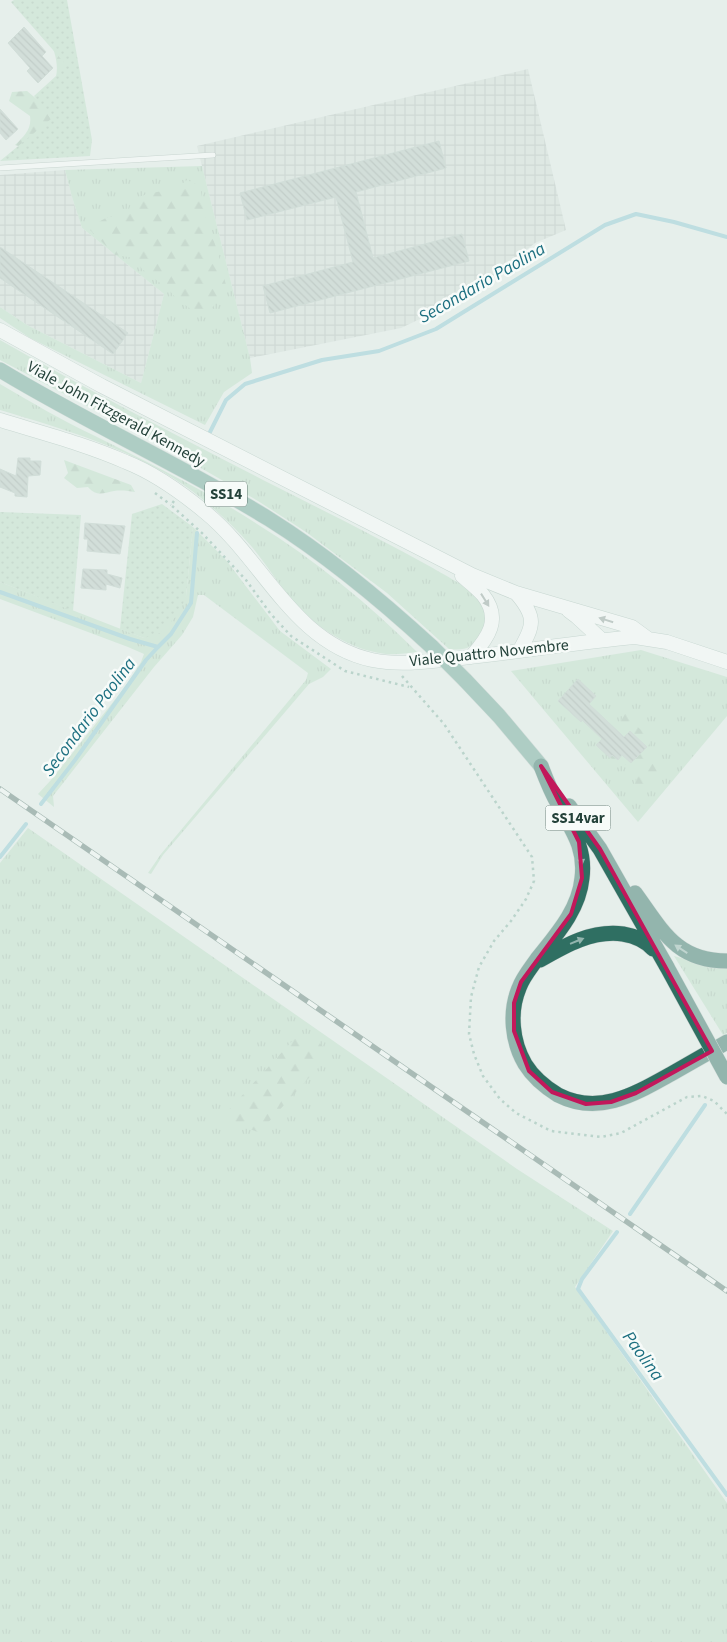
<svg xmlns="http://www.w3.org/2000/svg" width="727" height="1642" font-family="'Source Sans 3',sans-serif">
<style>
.industrial{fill:url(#industrial-grid)}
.grass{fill:url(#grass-tufts)}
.forest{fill:url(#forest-firs)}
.garden{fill:url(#garden-dots)}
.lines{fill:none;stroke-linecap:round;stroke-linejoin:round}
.stream{stroke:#8ec9d4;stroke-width:4}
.building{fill:url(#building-back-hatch);stroke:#b8c9c2}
.lane-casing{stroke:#a8b8b2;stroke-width:6}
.secondary-casing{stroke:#a4bbb3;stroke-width:15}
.primary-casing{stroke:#c2cac8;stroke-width:16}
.highway-casing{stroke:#c2cac8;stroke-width:16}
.path{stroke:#86b3a5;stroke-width:2.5;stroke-dasharray:2.5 4;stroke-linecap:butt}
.lane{stroke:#fff;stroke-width:5}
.secondary{stroke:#fff;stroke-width:14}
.primary{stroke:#6aa596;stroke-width:15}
.highway{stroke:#2f6f62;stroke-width:15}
.rail-casing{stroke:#5f7d75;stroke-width:5.5}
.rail{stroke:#f7fbf9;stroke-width:4;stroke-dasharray:11;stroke-linecap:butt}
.primary-bridge-casing{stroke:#c2cac8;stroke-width:16;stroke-linecap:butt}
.highway-bridge-casing{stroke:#c2cac8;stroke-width:16;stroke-linecap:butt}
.primary-bridge{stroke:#6aa596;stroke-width:15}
.highway-bridge{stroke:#2f6f62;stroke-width:15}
.oneway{fill:#92a09c}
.oneway2{fill:#93b5ae}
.marked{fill:none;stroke:#c2185b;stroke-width:4;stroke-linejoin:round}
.labels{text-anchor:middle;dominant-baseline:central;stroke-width:5;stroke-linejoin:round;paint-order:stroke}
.shield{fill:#f7fbf9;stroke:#637a73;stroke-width:1}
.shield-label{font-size:15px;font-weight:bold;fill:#24423a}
.street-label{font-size:16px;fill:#24423a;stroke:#f7fbf9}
.water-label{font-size:18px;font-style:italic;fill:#1c6f80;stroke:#f7fbf9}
</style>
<defs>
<pattern id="industrial-grid" width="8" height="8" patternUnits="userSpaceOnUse" patternTransform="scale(1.25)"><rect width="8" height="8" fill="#d4dfda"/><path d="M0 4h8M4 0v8" fill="none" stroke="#b6c1bc"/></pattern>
<pattern id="grass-tufts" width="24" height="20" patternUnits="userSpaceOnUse" patternTransform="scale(1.25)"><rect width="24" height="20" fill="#bfe0c8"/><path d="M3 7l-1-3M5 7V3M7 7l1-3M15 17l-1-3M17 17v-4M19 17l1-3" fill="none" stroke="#a4c1ad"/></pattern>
<pattern id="forest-firs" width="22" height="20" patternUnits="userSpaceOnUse" patternTransform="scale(1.25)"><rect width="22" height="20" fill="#bfe0c8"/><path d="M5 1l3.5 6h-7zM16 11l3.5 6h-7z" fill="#a4c1ad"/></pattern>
<pattern id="garden-dots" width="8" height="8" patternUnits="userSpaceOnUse" patternTransform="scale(1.25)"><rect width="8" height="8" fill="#bfe0c8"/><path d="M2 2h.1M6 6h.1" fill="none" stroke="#a4c1ad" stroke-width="1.8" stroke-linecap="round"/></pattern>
<pattern id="building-back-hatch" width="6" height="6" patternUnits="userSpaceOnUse" patternTransform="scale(1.25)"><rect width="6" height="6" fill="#bbcac4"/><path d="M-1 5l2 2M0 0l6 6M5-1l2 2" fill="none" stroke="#98a6a0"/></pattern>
</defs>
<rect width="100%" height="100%" fill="#e6efeb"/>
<path class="industrial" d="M528 69 566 230 535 243 489 279 447 306 401 328 250 358 197 146Z
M65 170 72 197 82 228 164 294 141 383 27 325 0 307V175Z"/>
<path class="grass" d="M202 166 250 358 252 373 224 392 205 425 30 338 0 318V307L27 325 141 383 164 294 82 228 72 197 65 170Z
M0 340C89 391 182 438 273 485 326 512 379 538 431 567 446 576 477 591 485 607 491 619 483 640 471 646 464 650 457 650 449 649L387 593 306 532 258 501 161 445 0 360Z
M0 384C31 402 61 420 93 435 149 463 205 490 257 524 315 560 368 603 417 652 407 653 396 655 386 654 358 651 330 636 309 617 286 597 271 570 252 547 232 524 209 503 185 486 130 448 63 429 0 410Z
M193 527 226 560 280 631 331 669 323 677 309 684 163 855 151 874 148 873 161 854 306 680 308 673 204 595H198L193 617 182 635 154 667 53 796 54 807 38 794 51 780 125 687 141 662 144 654 128 647 0 599V582L144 638 186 596Z
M641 650 727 677V716L638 822 511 671Z
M28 828 517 1169 613 1231 575 1287 727 1503V1642H0V863Z
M674 956 718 968 727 967V1033L723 1035Z"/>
<path class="forest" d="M50 40 64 49 80 102 22 147 15 145C24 136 32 129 30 116L9 101 12 92 27 91 45 106C57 78 62 70 50 40Z
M187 180 200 186 205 216 217 250 226 285 214 305 204 318 178 300 168 289 142 269 135 258 115 255 90 230C104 217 108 215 127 216L132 200 147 194 177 188Z
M64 460 131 485 135 492C129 491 121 490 114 491 103 493 97 497 88 487L77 488 64 478 68 473Z
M626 712 632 717V723C640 728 649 736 650 746 651 751 650 754 651 758 653 763 657 767 657 772 658 784 644 794 633 792L638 772 632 767 610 758 612 755 618 760 622 755 631 763 646 747 630 731 624 737 618 731 620 722Z
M302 1034 316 1040 329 1052 328 1057 264 1127 258 1132 234 1124 221 1122 224 1115 295 1038Z"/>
<path class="garden" d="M14 0H67L92 140 90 156 0 161 51 119 34 96 67 66 11 2Z
M162 504 193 527 186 596 180 612 160 633 144 638 120 629 132 514Z
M0 512 81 515 73 611 0 582Z"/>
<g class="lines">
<path class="stream" d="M210 432 226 400 245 384 322 360 379 351 436 329 605 225 636 214 674 222 727 237
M0 592 130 639 158 647 171 634 191 603 197 533
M41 804 75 760 146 660 158 647
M0 857 26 824
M630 1214 705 1105
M617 1232 582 1279 578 1289 727 1495"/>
</g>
<path class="building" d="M24 27 46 52 42 56 53 68 38 83 27 71 30 68 8 43Z
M0 109 18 129 6 140 0 133Z
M439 141 446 168 356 192 373 258 462 234 469 261 270 313 263 286 353 262 336 197 247 220 240 193Z
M0 247 128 333 113 354 0 278Z
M18 458H30V461H41L40 475 28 476 27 497 15 496V493L0 487V469L16 476Z
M85 523 125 526 120 554 87 551 88 539H84Z
M83 569 107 570V574L122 578 120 588 106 584V590L81 588Z
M578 679 596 696 589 704 624 737 630 731 647 747 631 763 622 755 618 760 612 755 610 758 596 745 602 739 582 720 581 722 558 701Z"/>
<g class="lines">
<defs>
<path id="lane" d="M0 168 213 155"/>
<path id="secondary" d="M0 330 102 386 472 575 516 593 632 627 647 638
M0 420C42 433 85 444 126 462 154 473 182 493 205 512 263 559 293 643 372 660 402 666 433 661 462 658 520 652 577 642 635 637L667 642 727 662
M462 576C469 582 477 588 483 595 502 619 488 638 471 657
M516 593C537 617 534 626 519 651
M569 611 577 617 602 640"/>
<path id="primary" d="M0 370C87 423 182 465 269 519 328 556 381 600 432 647
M465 680 499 716 541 766"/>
<path id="highway" d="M541 766C546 779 551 792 558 804 571 829 586 847 582 878 579 910 556 935 537 959 530 969 523 977 519 988 509 1012 512 1042 525 1064 533 1077 545 1087 558 1095 599 1116 635 1094 671 1074 690 1063 708 1053 727 1042
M569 806 600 849 667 967
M635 893C662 930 676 961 727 961
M540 960C566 945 592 930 623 934 635 936 645 940 653 949"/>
</defs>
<use href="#lane" class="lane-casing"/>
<use href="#secondary" class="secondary-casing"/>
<use href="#primary" class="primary-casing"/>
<use href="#highway" class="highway-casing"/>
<path class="path" d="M155 493 171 505
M174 501 171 505 203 534 246 580 270 613 291 636 345 671 409 687
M402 676 444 724 532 857 534 881 526 899 511 921 494 941 479 967 471 997 469 1034 474 1054 483 1076 500 1099 516 1113 551 1131 601 1137 621 1133 687 1097 702 1096 714 1101 727 1114"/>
<use href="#lane" class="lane"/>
<use href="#secondary" class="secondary"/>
<use href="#primary" class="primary"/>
<use href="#highway" class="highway"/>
<defs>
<path id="rail" d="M0 789 727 1291"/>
</defs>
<use href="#rail" class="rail-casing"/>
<use href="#rail" class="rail"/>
<defs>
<path id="primary-bridge" d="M432 647 465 680"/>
<path id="highway-bridge" d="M667 967 727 1077"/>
</defs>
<use href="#primary-bridge" class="primary-bridge-casing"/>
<use href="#highway-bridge" class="highway-bridge-casing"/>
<use href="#primary-bridge" class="primary-bridge"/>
<use href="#highway-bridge" class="highway-bridge"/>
</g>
<defs><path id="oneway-solid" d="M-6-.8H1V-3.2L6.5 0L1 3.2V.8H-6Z" transform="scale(1.25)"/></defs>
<g class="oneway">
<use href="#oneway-solid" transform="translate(485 600) rotate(58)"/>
<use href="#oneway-solid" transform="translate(606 620) rotate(-163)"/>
</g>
<g class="oneway2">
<use href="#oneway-solid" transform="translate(581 858) rotate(82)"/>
<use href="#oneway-solid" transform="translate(577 941) rotate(-22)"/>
<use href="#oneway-solid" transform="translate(681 949) rotate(-147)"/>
</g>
<path d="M0 0H727V1642H0ZM541 766 600 849 712 1051 636 1093 611 1102 586 1104 552 1092 529 1071 514 1031V1003L521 982 571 914 582 878 579 842Z" fill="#e6efeb" fill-opacity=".55" fill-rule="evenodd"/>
<path class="marked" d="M541 766 600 849 712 1051 636 1093 611 1102 586 1104 552 1092 529 1071 514 1031V1003L521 982 571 914 582 878 579 842Z"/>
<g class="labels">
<g class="shield">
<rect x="205" y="481.5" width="42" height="25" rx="4"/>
<rect x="545.5" y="805.5" width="65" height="25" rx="4"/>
</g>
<g class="shield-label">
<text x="226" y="494">SS14</text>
<text x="578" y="818">SS14var</text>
</g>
<g class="street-label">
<text transform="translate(116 414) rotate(29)">Viale John Fitzgerald Kennedy</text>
<text transform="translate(489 653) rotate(-6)">Viale Quattro Novembre</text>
</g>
<g class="water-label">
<text transform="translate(482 283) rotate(-30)">Secondario Paolina</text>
<text transform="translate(89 717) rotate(-53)">Secondario Paolina</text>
<text transform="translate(643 1356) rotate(54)">Paolina</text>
</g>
</g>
</svg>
